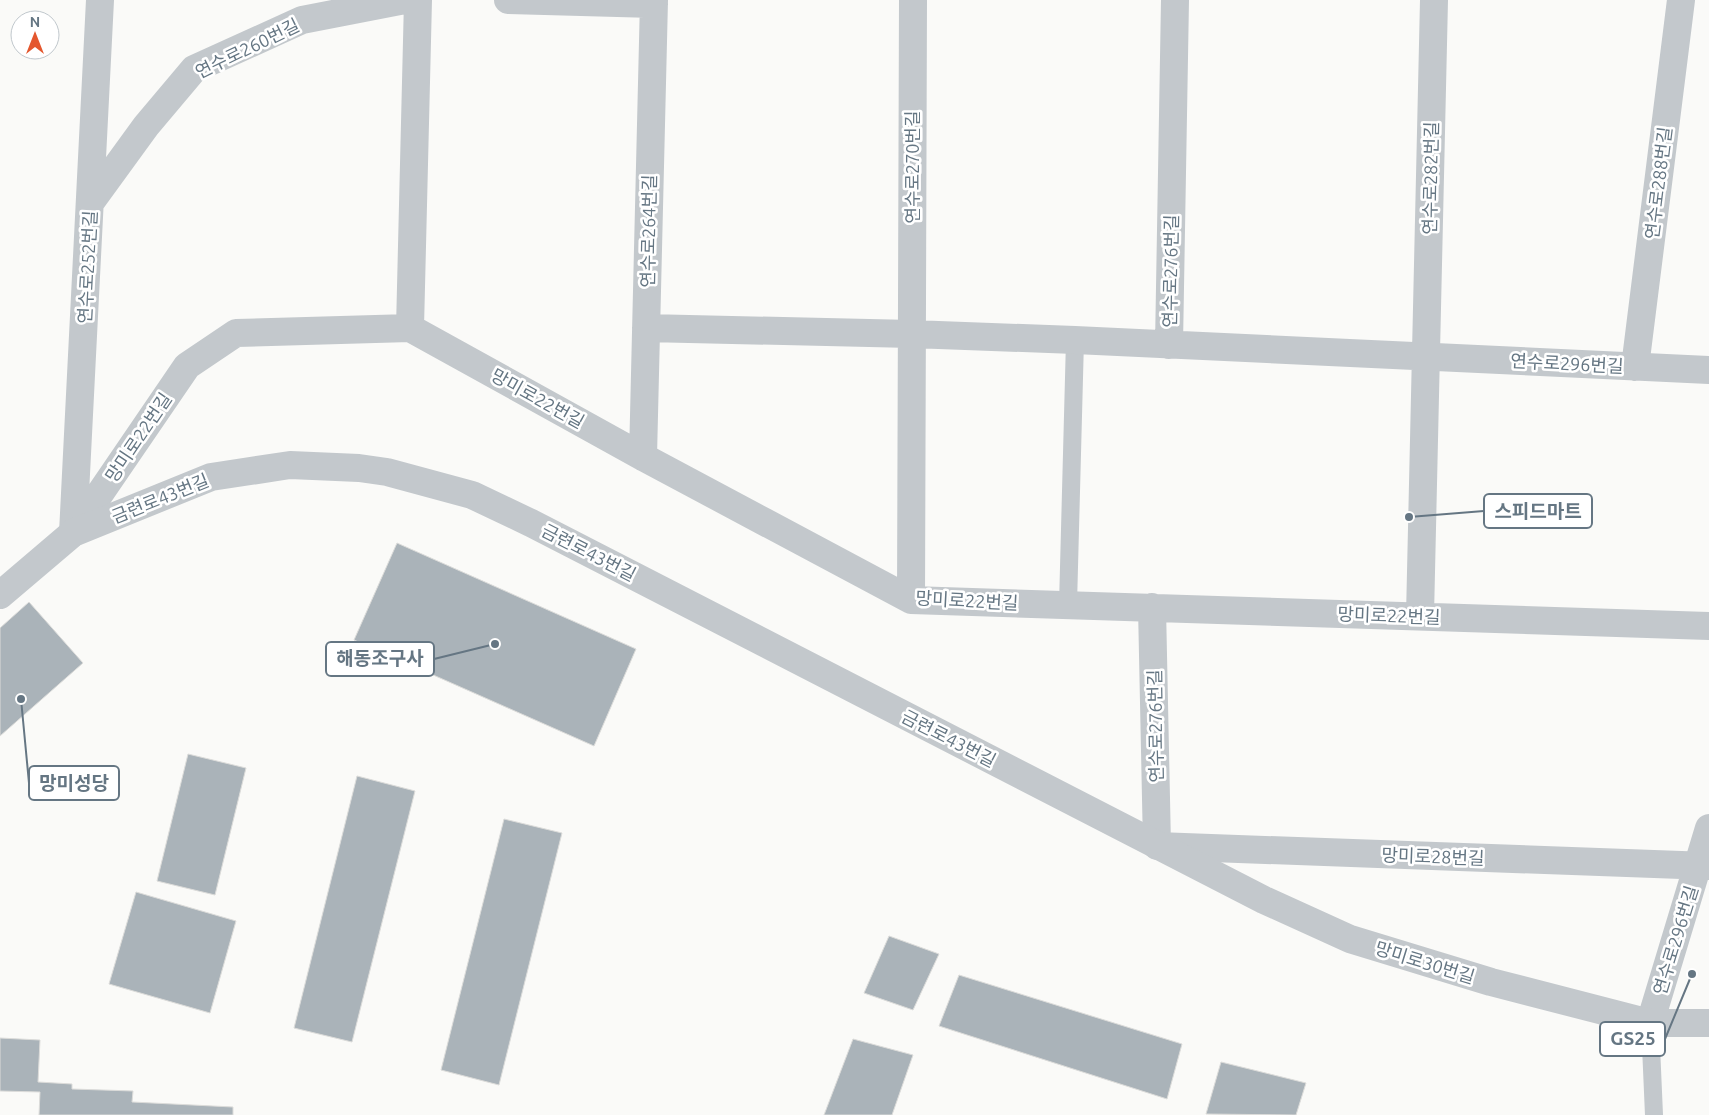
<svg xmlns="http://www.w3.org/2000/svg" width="1709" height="1115" font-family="Ubuntu,'Noto Sans KR',sans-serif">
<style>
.building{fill:#aab3b9;stroke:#dcdcda}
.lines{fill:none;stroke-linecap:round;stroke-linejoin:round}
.service{stroke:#c3c8cc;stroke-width:18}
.minor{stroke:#c3c8cc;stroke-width:28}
.tertiary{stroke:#c3c8cc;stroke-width:28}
.labels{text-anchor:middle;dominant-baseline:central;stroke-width:5;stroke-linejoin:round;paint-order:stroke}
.street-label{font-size:18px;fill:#657683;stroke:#fff}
.leader{fill:none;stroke:#657683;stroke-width:2}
.callout-dot{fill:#657683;stroke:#fff;stroke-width:2}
.callout{fill:#fff;stroke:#657683;stroke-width:2}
.callout-label{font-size:19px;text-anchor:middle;font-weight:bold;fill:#657683}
</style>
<rect width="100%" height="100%" fill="#fafaf8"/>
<path class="building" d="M397 543 636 649 594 746 354 640Z
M29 602 83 663 0 736V628Z
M188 754 246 768 215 895 157 881Z
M357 776 415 791 352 1042 294 1028Z
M504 819 562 833 499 1085 441 1070Z
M136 892 236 921 210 1013 109 984Z
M889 936 939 954 913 1010 864 993Z
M959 975 1182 1044 1167 1099 939 1026Z
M0 1038 40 1040 38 1082 72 1084V1089L133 1091 132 1102 233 1107V1115H39L40 1092 0 1091Z
M853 1039 913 1055 892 1115H824Z
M1221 1062 1306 1083 1296 1115 1206 1114Z"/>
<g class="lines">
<path class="service" d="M1068 605 1075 340
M1650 1023 1654 1115"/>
<path class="minor" d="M508 0 654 4
M90 203 146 126 194 69 302 20 405 0
M410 328 418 0
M646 328 912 334 1075 340 1709 370
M1169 345 1175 0
M1635 367 1681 0
M643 457 654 0
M73 533 187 366 236 333 410 328 643 457 911 600 1709 626
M73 533 100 0
M911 600 913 0
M1152 607 1157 846 1709 866
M1420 616 1434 0
M1650 1023 1709 828"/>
<path class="tertiary" d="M0 595 73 533 211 477 290 465 359 468 387 472 472 495 531 523 1264 900 1350 939 1491 982 1650 1023H1709"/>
</g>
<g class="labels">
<g class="street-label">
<text transform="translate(247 48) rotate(-26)">연수로260번길</text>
<text transform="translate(912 167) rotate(-90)">연수로270번길</text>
<text transform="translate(1430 178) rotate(-89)">연수로282번길</text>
<text transform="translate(1658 183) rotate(-83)">연수로288번길</text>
<text transform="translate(648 231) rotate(-89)">연수로264번길</text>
<text transform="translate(87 267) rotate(-87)">연수로252번길</text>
<text transform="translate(1170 271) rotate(-89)">연수로276번길</text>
<text transform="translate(1567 363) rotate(3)">연수로296번길</text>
<text transform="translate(538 398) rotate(29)">망미로22번길</text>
<text transform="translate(138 437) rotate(-56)">망미로22번길</text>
<text transform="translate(160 498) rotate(-22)">금련로43번길</text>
<text transform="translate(589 552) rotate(27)">금련로43번길</text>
<text transform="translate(967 600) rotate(3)">망미로22번길</text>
<text transform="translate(1389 615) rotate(2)">망미로22번길</text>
<text transform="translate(1155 726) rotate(-91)">연수로276번길</text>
<text transform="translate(949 738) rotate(27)">금련로43번길</text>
<text transform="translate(1433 856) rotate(2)">망미로28번길</text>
<text transform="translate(1675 940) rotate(-73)">연수로296번길</text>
<text transform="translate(1425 962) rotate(17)">망미로30번길</text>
</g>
</g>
<path class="leader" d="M1409 517L1484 511M495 644L434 659M21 699L29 783M1692 974L1665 1039"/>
<g class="callout-dot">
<circle cx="1409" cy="517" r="5"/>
<circle cx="495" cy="644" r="5"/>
<circle cx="21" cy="699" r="5"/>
<circle cx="1692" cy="974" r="5"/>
</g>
<g class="callout">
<rect x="1484" y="494" width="108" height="34" rx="5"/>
<rect x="326" y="642" width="108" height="34" rx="5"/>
<rect x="29" y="766" width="90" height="34" rx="5"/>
<rect x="1600" y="1022" width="65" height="34" rx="5"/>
</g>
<g class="callout-label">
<text x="1538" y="518">스피드마트</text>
<text x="380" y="665">해동조구사</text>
<text x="74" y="790">망미성당</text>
<text x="1633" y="1045">GS25</text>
</g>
<g transform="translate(35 35)"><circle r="24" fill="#ffffff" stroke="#c1c8cd"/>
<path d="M0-4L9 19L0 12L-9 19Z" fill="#e4572e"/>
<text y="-8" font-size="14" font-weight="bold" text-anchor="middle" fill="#657683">N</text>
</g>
</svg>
